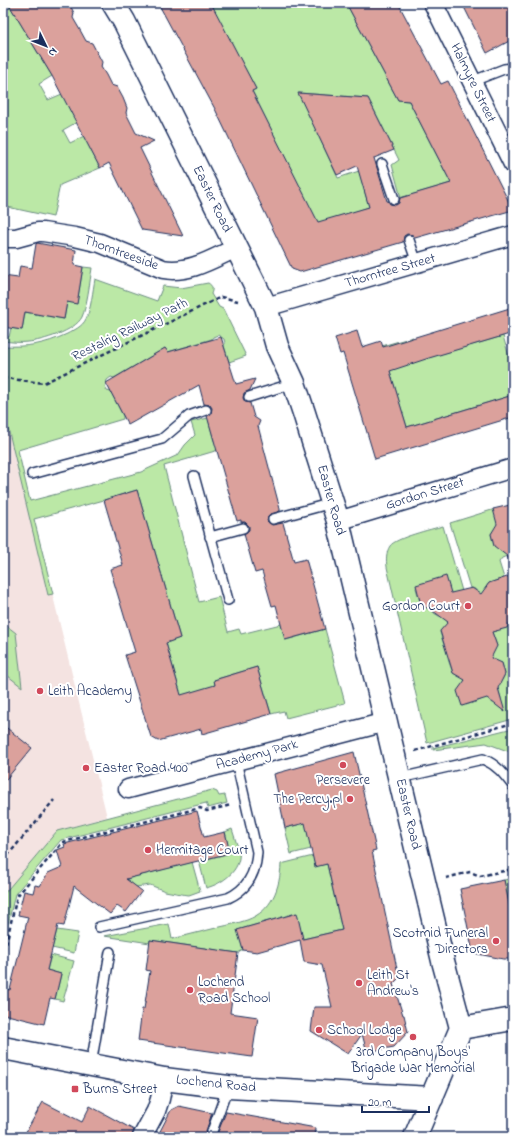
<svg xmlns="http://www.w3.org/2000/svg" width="516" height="1140" font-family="'Indie Flower',sans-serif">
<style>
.built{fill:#f4e3e1}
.green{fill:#bbe8a6;stroke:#6b8c82}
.building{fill:#dba19c;stroke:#1b2f5e}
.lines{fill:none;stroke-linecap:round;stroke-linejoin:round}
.lane-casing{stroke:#1b2f5e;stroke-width:12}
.street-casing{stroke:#1b2f5e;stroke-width:21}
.secondary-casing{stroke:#1b2f5e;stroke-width:25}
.path{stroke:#1b2f5e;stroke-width:2.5;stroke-dasharray:4 3;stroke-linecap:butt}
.lane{stroke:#fff;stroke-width:9}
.street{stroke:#fff;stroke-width:18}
.secondary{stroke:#fff;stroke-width:22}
.poi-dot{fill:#d1495b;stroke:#fff;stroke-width:1.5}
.labels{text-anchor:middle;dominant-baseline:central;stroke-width:4;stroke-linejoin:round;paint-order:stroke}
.street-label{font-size:14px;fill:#1b2f5e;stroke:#fff}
.poi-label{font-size:14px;fill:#1b2f5e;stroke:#fff;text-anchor:start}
</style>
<rect width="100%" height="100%" fill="#fff"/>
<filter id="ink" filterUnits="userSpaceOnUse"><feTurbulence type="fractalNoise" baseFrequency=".025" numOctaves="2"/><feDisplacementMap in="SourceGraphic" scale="8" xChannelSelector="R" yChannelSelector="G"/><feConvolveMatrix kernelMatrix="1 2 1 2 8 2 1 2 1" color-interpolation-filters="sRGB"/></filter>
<g filter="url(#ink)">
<path class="built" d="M3 411 8 412 107 817 57 831 3 895Z"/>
<path class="green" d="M3 3H8L52 76 39 84 48 100 62 94 77 122 63 130 70 143 84 136 100 168 60 185 53 217 3 206Z
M210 3H346L398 100 409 101 451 183 401 198 392 165 399 160 368 98 299 93 338 178 359 171 369 207 318 224 252 91 256 89Z
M83 267 92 268C90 281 87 306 82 317 75 331 42 341 28 342 20 343 11 342 3 341V336L9 337 11 328 22 330 25 312 64 319 67 302 77 303Z
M95 279 157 301 163 286 181 288 208 283C213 286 213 289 211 294L219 307 223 309 246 356 229 362 224 346 225 343 224 339 218 335 213 337 212 339 168 352 165 348 114 378 111 377 107 380 105 387 107 391 111 392 123 416V419L18 450 30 501 141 472 178 455 185 445 195 435 191 422 208 418 214 441 257 430 222 449 164 466 199 602 219 597 228 632 239 629 241 634 281 624 286 640 325 629 345 703 286 718 284 711 271 714 257 667 214 680 215 685 193 702 168 695 180 691 166 643 180 638 137 490 104 500 34 519 53 594 48 595 7 424 3 423V346C28 347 43 345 67 334 74 330 82 327 86 319 91 310 93 289 95 279Z
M503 336 513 370V395L407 427 382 346 413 337 420 360Z
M495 509 499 529 493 531 491 534 494 546H504L507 556 502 558 499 562 504 578 489 583 487 585 490 593 477 597 475 589 472 588H470L450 523Z
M443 526 462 591 459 596 418 585 416 588 421 605 432 607 434 613 439 616 445 614 449 627 442 629 440 632 444 645 449 648 451 654 448 659 453 673 458 676 463 675 466 686V705L481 700 488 693 490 701 493 703 500 701 501 698 496 682 502 680 505 674 502 663H491L488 653 497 646 492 632 507 627 510 623 508 617 513 616V719L427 743 387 567C386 560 386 552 390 546 395 538 432 529 443 526Z
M3 623 16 633 22 687 3 672Z
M513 728V753L486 743 433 750V748Z
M212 790 217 792 219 796 225 795 227 803 208 808 206 803 61 840 15 894 3 945V895L57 831Z
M317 820 311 849 291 854 285 828Z
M232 829C234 836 237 844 239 851 242 870 222 884 206 888L199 861 230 853 225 832Z
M313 856 315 866 327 864 342 930 303 939 296 913 238 930 243 950 238 953 150 940V943L104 936 169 924 172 939C188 935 204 931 220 927 229 925 238 923 247 920 272 911 280 888 281 864Z
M192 862 200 891 189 895 181 894 165 891 150 885 136 887 126 879Z
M513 878V913H511L504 880Z
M57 930 78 933 74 953 52 948Z
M51 955 74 961 63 1001 55 999 61 974 47 970Z"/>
<path class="building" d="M8 3H69L74 13 73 18 80 30 86 41 92 43 102 62 101 67 106 75 111 85 117 87 123 98 127 108 126 113 136 133 154 141 140 148 183 236 142 230 109 163 100 168 52 76Z
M158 3H211L256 89 252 91 318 222 369 207 357 166 337 175 298 93 368 98 394 150 374 158 387 201H388L390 204 396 205 399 203 400 198 451 183 409 101 398 100 346 3H398L441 84 448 81 513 210 415 238 413 235 407 234 404 236 403 242 300 272 292 269 215 109Z
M462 3H513V39L487 53Z
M37 243 76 250 74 265 83 267 77 304 67 302 64 319 25 312 22 330 3 327V276L18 278 20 266 32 268 36 244Z
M513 307V333L429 358 390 371 407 427 513 395V417L375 459 343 353 340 354 335 338 357 331 362 347 381 341 383 347Z
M221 337 236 384 255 379 250 390 244 393 243 398 245 402 250 403 254 417 260 421 258 426 280 509V511L269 515 267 521 272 525 283 523 294 562 306 559 325 629 285 640 276 605 272 606 262 571 255 573 244 534 249 530V526L245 522H241V520L237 521 207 416 211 414 212 408 210 405 204 404 199 385 128 425 106 383 165 348 168 352Z
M137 490 180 638 166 643 181 695 215 685 214 680 257 667 271 714 202 734 201 729 158 741 151 737 125 655 135 652 110 569 123 565 104 500Z
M513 500V560H509L507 556 494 546 491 534 497 524 493 509 510 505Z
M513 575V616L507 628 492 632 497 646 491 658 502 663 505 674 498 688 505 712 487 698 462 706 457 691 465 680 453 673 440 631 448 622 433 611 421 605 416 585 446 576 451 593 472 588 481 594 489 583Z
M3 725 32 748 3 783Z
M354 752 376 850 372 851 399 978 393 984 403 1015H404L408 1032 394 1047 367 1052 362 1034 348 1054 311 1031 314 1007H332L322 965 304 962 300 940 257 952 243 950 237 930 297 913 303 939 342 930 327 864 315 867 305 823 285 828 274 774Z
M197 811 204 837 225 832 230 853 126 879 142 891 126 912 117 906 110 914 74 886 64 926 58 925 47 970 61 974 55 999 50 998 44 1024 3 1014V988L10 990 28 917 18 915 24 891 33 893 35 885 40 886 48 873 62 867 57 850 65 847 64 844Z
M504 880 511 913H513V959H503L473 953 460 889Z
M150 940 238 953 230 1013 258 1017 252 1057 138 1041 142 1009H144L150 971 146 970Z
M43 1102 82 1122 90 1106 134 1130 132 1137H23Z
M179 1106 212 1113 204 1137H157L171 1110Z
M226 1112 316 1128 315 1137H216Z"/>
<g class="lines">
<defs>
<path id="lane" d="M473 81 504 69 513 68
M382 164 394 199
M409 240 417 263
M249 397 294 383
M32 474 162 439 189 416 206 410
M194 476 228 600
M273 519 332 503
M210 537 243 528
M400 778 483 759C497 765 504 774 513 786
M99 927 228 898C248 889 256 873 257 852L236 761
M91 1065 110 952
M210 1137 228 1087"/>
<path id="street" d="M433 3 513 164
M3 238H16L38 232H43L75 237 100 243 163 269C189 274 214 258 236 248
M266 307 513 235
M338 521 513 468
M128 789 386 722
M142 1137 156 1111 160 1099 164 1079"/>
<path id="secondary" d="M113 3 124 21 266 307 277 346 294 383 304 413 338 521 443 961 461 1028
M461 1028 513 1019
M3 1048 164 1079 228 1087 432 1098
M415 1137 461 1028"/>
</defs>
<use href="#lane" class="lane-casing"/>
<use href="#street" class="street-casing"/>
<use href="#secondary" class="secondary-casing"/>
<path class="path" d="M3 378 44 383 221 297 238 301
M415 751 513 723
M3 861 54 800
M446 878 470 872 480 876 513 869
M3 957 17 896 63 842 200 808 207 811 231 805"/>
<use href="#lane" class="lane"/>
<use href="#street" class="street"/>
<use href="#secondary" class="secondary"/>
</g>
</g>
<g class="poi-dot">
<circle cx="468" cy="606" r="4"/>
<circle cx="40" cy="691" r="4"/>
<circle cx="343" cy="765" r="4"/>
<circle cx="86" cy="768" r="4"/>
<circle cx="350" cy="799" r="4"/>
<circle cx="148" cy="850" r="4"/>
<circle cx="496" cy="941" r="4"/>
<circle cx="359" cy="983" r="4"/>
<circle cx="190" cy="990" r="4"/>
<circle cx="319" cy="1030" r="4"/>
<circle cx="413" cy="1037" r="4"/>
<rect x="71" y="1085" width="8" height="8" rx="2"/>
</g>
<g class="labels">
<g class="street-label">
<text transform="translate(473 83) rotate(64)">Halmyre Street</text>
<text transform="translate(212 199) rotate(64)">Easter Road</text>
<text transform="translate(121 253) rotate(20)">Thorntreeside</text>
<text transform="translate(390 271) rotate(-16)">Thorntree Street</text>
<text transform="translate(130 330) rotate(-26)">Restalrig Railway Path</text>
<text transform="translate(425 494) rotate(-17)">Gordon Street</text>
<text transform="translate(331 500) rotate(74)">Easter Road</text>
<text transform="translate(257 755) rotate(-15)">Academy Park</text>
<text transform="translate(408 814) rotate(77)">Easter Road</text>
<text transform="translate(216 1084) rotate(6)">Lochend Road</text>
</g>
<g class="poi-label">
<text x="460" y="606" text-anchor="end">Gordon Court</text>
<text x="48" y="691">Leith Academy</text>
<text x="94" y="768">Easter Road 400</text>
<text x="343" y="780" text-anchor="middle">Persevere</text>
<text x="342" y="799" text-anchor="end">The Percy.pl</text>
<text x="156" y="850">Hermitage Court</text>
<text x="488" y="933" text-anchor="end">Scotmid Funeral<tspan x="488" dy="16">Directors</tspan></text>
<text x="367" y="975">Leith St<tspan x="367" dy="16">Andrew's</tspan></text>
<text x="198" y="982">Lochend<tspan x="198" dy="16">Road School</tspan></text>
<text x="327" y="1030">School Lodge</text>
<text x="413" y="1052" text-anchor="middle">3rd Company Boys'<tspan x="413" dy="16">Brigade War Memorial</tspan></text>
<text x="83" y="1089">Burns Street</text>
</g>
</g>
<rect width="516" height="1140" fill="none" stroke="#fff" stroke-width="16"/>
<rect x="8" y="8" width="500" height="1124" fill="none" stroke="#1b2f5e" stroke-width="1.5" filter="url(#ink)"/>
<g transform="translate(46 46) rotate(133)" stroke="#ffffff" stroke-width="3" paint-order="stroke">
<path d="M0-3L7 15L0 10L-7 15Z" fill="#1b2f5e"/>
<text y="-6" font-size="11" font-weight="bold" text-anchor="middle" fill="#1b2f5e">N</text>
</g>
<path d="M362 1106v6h67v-6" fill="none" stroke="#1b2f5e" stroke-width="2"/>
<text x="368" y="1106" font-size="12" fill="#1b2f5e" stroke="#ffffff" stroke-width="3" paint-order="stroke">20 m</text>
</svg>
